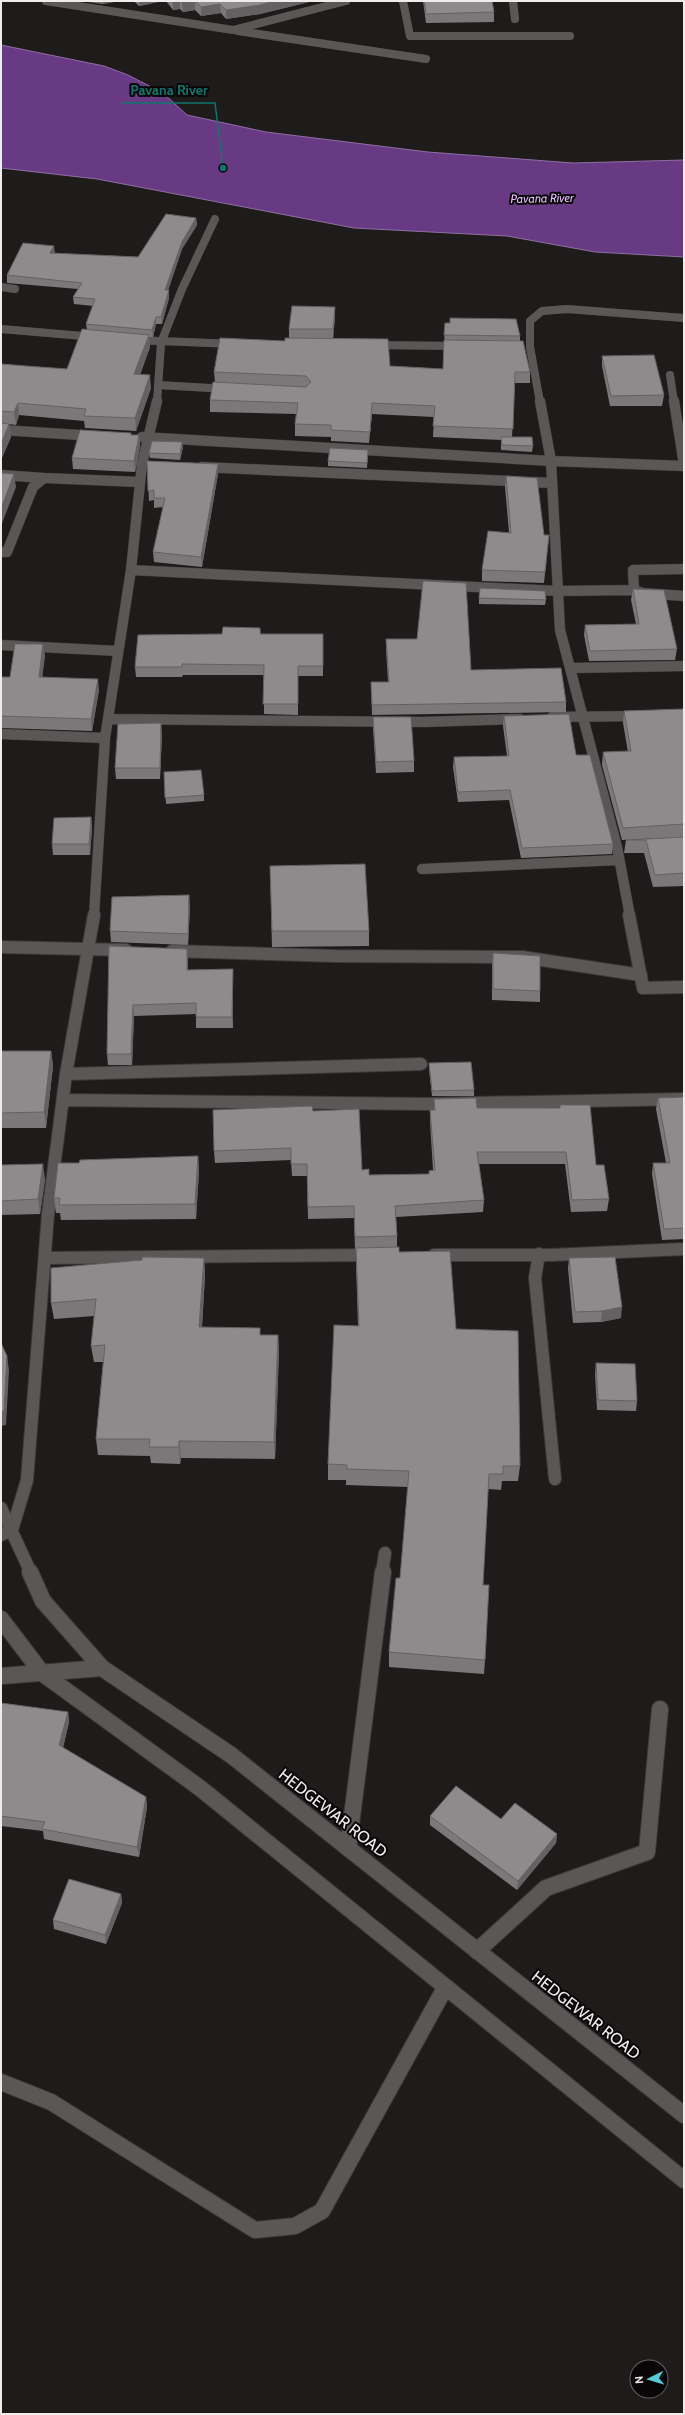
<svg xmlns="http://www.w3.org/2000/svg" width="685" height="2415" font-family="Cabin,sans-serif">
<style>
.water{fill:#683a84;stroke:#906fa3}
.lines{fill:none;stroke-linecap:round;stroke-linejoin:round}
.lane-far2-casing{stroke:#3b3939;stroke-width:11}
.lane-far1-casing{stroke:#3b3939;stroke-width:14}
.lane-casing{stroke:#3b3939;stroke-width:18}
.street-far3-casing{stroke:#3b3939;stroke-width:8}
.street-far2-casing{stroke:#3b3939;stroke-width:11}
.street-far1-casing{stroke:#3b3939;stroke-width:14}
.street-casing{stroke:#3b3939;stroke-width:18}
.secondary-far1-casing{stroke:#3b3939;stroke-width:14}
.secondary-casing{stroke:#3b3939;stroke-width:18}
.lane-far2{stroke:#5b5757;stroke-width:10}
.lane-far1{stroke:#5b5757;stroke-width:12}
.lane{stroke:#5b5757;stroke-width:16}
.street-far3{stroke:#5b5757;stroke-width:8}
.street-far2{stroke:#5b5757;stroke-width:10}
.street-far1{stroke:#5b5757;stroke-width:12}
.street{stroke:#5b5757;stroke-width:16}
.secondary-far1{stroke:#5b5757;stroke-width:12}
.secondary{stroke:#5b5757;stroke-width:16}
.wall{fill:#7b7879}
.shaded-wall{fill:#646163}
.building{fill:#8f8b8d;stroke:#646163}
.labels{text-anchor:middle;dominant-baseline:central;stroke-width:4;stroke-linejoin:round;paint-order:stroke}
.far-water-label{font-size:12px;font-style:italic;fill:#e2befc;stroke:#080606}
.near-street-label{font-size:16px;fill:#efecec;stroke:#080606}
.leader{fill:none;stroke:#0f766e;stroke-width:1.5}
.callout-dot{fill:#0f766e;stroke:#080606;stroke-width:1.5}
.callout-label{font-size:14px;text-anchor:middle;font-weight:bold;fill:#0f766e;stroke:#080606;stroke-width:4;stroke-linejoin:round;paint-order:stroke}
</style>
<rect width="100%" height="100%" fill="#1e1b1b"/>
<path class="water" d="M1 45 104 66 128 75 163 93 187 115 266 132 428 152 573 163 684 160V257L595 252 507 236 354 228 97 179 1 168Z"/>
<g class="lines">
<defs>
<path id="lane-far2" d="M1 475 44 478
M1 552H7L33 487 44 478 140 482"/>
<path id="lane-far1" d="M382 1573 385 1553"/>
<path id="lane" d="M348 1848 383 1572"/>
<path id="street-far3" d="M46 1 233 30 346 1
M403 1 410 36H570
M513 1 515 19
M238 31 426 59
M1 287 15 289
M1 329 95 337
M134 340 235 344
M372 345 459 346
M670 375 674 402
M158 385 227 389
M157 402 161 343 182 289 215 219
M540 402 530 347V321L542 311 567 309 684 318"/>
<path id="street-far2" d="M540 401 551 461 560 630 617 847 630 916
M674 401 684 465
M1 430 96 436
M142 437 551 461 684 466
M202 467 552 483
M131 570 558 591 634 590 642 593 684 596
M634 590 633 570 684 569
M1 645 118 651
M571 668 684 666
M552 717 640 716
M109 719 423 722 520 719
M1 734 105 738
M422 869 619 860
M94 916 105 738 131 570 142 464 157 401"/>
<path id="street-far1" d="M629 915 643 988 684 987
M1 947 126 950
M172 951 335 956 522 957 641 975
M66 1074 421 1064
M63 1100 426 1104 684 1099
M539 1254 535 1278 555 1479
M434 1255H551L684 1249
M45 1258 372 1255
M1 1535 12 1530 27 1480 48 1214 66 1074 94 915"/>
<path id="street" d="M1 1676 102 1668
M477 1951 546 1888 647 1852 660 1709
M1 2082 51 2102 255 2230 295 2226 322 2211 445 1988"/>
<path id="secondary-far1" d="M1 1508 31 1573"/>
<path id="secondary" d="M30 1572 43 1601 102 1668 231 1755 684 2115
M1 1619 42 1673 200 1788 684 2180"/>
</defs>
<use href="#lane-far2" class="lane-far2-casing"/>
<use href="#lane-far1" class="lane-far1-casing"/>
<use href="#lane" class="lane-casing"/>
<use href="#street-far3" class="street-far3-casing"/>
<use href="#street-far2" class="street-far2-casing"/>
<use href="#street-far1" class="street-far1-casing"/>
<use href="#street" class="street-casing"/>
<use href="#secondary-far1" class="secondary-far1-casing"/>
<use href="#secondary" class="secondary-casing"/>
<use href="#lane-far2" class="lane-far2"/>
<use href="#lane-far1" class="lane-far1"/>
<use href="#lane" class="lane"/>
<use href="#street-far3" class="street-far3"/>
<use href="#street-far2" class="street-far2"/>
<use href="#street-far1" class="street-far1"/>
<use href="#street" class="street"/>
<use href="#secondary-far1" class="secondary-far1"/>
<use href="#secondary" class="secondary"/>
</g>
<path class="wall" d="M81 1H119L103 4Z
M134 1H163L139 6Z
M166 1H313L260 14 226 19 221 13 201 16 195 10 183 12 180 9 173 10Z
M423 1H492L494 12V22L426 23Z
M196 218 197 225 182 249 168 290 169 298 162 324H156L153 337H149L150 347 140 375 151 388 136 431 85 428 84 421 19 415 16 425 8 424H9L11 437 1 460V364L26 366 67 369 87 330 86 324 93 306 74 304 73 297 78 289 7 283V275L55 253 138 257Z
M335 307V317L333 339 390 366 443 369 445 323 520 336V341L530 372V383H515L512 437 533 446 532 452 501 450V440L433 437 434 417 372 414 369 443 331 441V437L295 436V424L296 414 210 412V400L215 382 214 372 285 341 289 338V329Z
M602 356 664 395 662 406H610L602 366Z
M132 435H139L140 446 135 472 73 469 72 458Z
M183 447 180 460 150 458 149 453Z
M368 450 367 468 328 466V461Z
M147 461 218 464V474L202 567 154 562 153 552 163 507 154 508V500L149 501Z
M506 476 544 535H549L544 583 482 581V570L509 532 505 487Z
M633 589 677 649 675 660 589 661 584 635 585 625 636 624 631 600Z
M479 598 546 600 545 605 479 604Z
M260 628 261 634H323V676H298V715L264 714V675H183L182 677H136L135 667 222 634Z
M386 639 471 670 566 702V712L372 715 371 682H388L386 649Z
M45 655 42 677 99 690 92 731 1 728V677H10Z
M684 709V886L653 887 644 853H624L626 840 684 837 622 840 602 765 603 752H628L623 723 624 711Z
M504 716 576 755 613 844 612 854 521 858 509 800 458 802 453 767 454 757 507 756 503 726Z
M373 717 414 761V772L376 773 373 728Z
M162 734 160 779H116L115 768Z
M164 772 204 795V801L166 804Z
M91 817 92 828 90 855H53L52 844Z
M270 866 369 931V946L272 947Z
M190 906 188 945 111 942 110 931Z
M109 946 188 960V970L233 969V1028H196V1014L134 1016 132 1065H108L107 1054Z
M493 953 540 991V1002L492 1000V964Z
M1 1051H51L53 1066 46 1128H1Z
M429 1063 474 1090V1096H432L429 1069Z
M684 1097V1239L662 1240 652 1174 653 1163H666L656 1109 658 1098Z
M434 1099 477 1108H560V1105L596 1165 609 1199 607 1211 571 1212 565 1164H479L484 1200 483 1212 396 1217 397 1236V1247L399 1252 456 1329 520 1466 518 1481H502L501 1490 488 1489 483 1585 485 1660 484 1674 389 1667V1652L400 1578 408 1487 346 1485V1480H328V1464L358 1326 356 1264V1249H355L354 1218 308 1219 307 1176H292L291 1160 215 1163 214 1151 313 1111 362 1170 369 1175 429 1174V1171L433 1170 430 1122V1110H434Z
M198 1156 199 1171 196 1219 61 1220 60 1213H56L54 1198 79 1163Z
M1 1165 45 1179 40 1214 1 1215Z
M204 1258 205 1275 202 1327 260 1335H278L279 1351 275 1459 181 1458 180 1464 151 1463 150 1456 98 1455 96 1439 103 1362H94L91 1346 94 1316 54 1319 51 1303Z
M569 1258 621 1318 601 1322 573 1323 568 1268Z
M596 1363 637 1401 636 1411 597 1410 595 1374Z
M1 1703 68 1712 69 1722 63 1748 146 1797 147 1807 139 1857 44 1839 43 1831 1 1826Z
M430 1816 501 1819 557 1834 556 1843 517 1890 430 1825Z
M121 1894 122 1903 106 1944 54 1929 53 1920Z"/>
<path class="shaded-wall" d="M103 1H119L103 4Z
M139 1H163L139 6Z
M173 1H180V9L173 10Z
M192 1H195V10L183 12 182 2Z
M275 1H313L260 14 226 19V10Z
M220 4 221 13 201 16V7Z
M196 218 197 225 182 249 166 297 165 290 182 242Z
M54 246 55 253 51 261 50 253Z
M169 290V298L162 324 161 317Z
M335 307V317L333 340V329Z
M156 317V324L153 337 152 330Z
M149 335 150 347 135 387 134 374Z
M150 375 151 388 136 431 135 418Z
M18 403 19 415 16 425 14 412Z
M372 403V414L369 443 370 432Z
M9 424 11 437 1 460V444Z
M139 435 140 446 135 472 134 461Z
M182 442 183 447 180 460V454Z
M218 464V474L202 567 201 557Z
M14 474 16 487 1 526V509Z
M43 644 45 655 41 688 39 677Z
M98 679 99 690 92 731 91 719Z
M161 723 162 734 160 779V768Z
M91 817 92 828 90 855 89 844Z
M189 895 190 906 188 945V934Z
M187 949 188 960 187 981Z
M233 969V1028L232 1017Z
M133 1005 134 1016 132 1065 131 1054Z
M51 1051 53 1066 46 1128 44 1112Z
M198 1156 199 1171 196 1219 195 1204Z
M43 1164 45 1179 40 1214 38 1199Z
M204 1258 205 1275 201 1343 199 1327Z
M622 1307 621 1318 601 1322 602 1311Z
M278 1335 279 1351 275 1459 274 1442Z
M7 1356 9 1370 6 1425 1 1426V1412Z
M179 1441 181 1458 180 1464 179 1447Z
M68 1712 69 1722 61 1755 59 1745Z
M146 1797 147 1807 139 1857 137 1847Z
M557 1834 556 1843 517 1890 518 1881Z
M121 1894 122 1903 106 1944 105 1935Z"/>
<path class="building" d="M181 1H192L182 2Z
M195 1H275L260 5 226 10 220 4 201 7Z
M424 1H492L494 12 426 14Z
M166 214 196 218 182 242 165 290H169L161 317H156L152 330 86 324 95 299 73 297 82 283 7 275 23 243 54 246 50 253 138 257Z
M292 306 335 307 333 329H289Z
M450 318 516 319 520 336 444 335 445 323H450Z
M82 329 149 335 134 374 150 375 135 418 84 416 86 409 18 403 14 412 1 411V364L26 366 67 369Z
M220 338 285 341V338L388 339 390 366 443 369 444 340 523 341 530 372H515L513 429 433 426 435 406 372 403 370 432 331 430V425L295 424 298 403 210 400 213 382 306 387 311 382 306 376 214 372Z
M654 355 664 395 611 396 602 356Z
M1 423 9 424 1 444Z
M80 430 131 433V435H139L134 461 72 458Z
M501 437H532L533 446 502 445Z
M152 441 182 442 180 454 149 453Z
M330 448 368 450 367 463 328 461Z
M147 461 218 464 201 557 153 552 165 498H154V490L148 491Z
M1 473 14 474 1 509Z
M506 476 537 478 544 535H549L545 572 482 570 488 531 511 533Z
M423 581 466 583 471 670 561 668 566 702 372 705 371 682H389L386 639H417Z
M480 588 545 591 546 600 479 598Z
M633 589 664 590 677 649 590 651 585 625 639 624Z
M223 627 260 628V634H323V666H298V704H263L264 665 182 664V667H135L138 635 222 634Z
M15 644H43L39 677 98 679 91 719 1 716V677H10Z
M684 709V824L623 828 603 752 631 751 624 711Z
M569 714 576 755H590L613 844 522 848 510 790 458 792 454 757 509 756 504 716Z
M373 717H411L414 761 376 762Z
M161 723 160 768H115L118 724Z
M201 770 204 795 165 798 164 772Z
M91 817 89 844H52L54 818Z
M684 837V873L655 875 646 840H626Z
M365 864 369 931H272L270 866Z
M189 895 188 934 110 931 112 897Z
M109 946 187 949V970L233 969 232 1017H196V1003L133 1005 131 1054H107Z
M493 953 540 956V991L493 989Z
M1 1051H51L44 1112 1 1113Z
M471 1062 474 1090 432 1091 429 1063Z
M684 1097V1228L664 1229 653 1163H670L658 1098Z
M476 1098 477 1108H560V1105H590L596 1165H604L609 1199 572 1200 566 1152H477L484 1200 395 1206 397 1236 355 1237 354 1206 308 1207 307 1164H291V1148L214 1151 213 1110 312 1106 313 1111 359 1109 362 1170 369 1169V1175L429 1174V1171L435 1170 430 1110H435L434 1099Z
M198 1156 195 1204 59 1205 60 1198H54L58 1163H79L80 1160Z
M43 1164 38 1199 1 1201V1165Z
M399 1247V1252L450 1251 456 1329 518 1331 520 1466H503V1474H489L483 1585H489L485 1660 389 1652 396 1578H400L409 1471 347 1469V1465L328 1464 334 1325 359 1326 356 1248Z
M142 1257 204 1258 199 1327 260 1328V1335H278L274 1442 179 1441V1447H149L150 1439H96L105 1345 91 1346 96 1299 51 1303V1268L142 1260Z
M615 1257 622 1307 602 1311 575 1312 569 1258Z
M1 1343 7 1356 4 1411 1 1412Z
M596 1363 635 1364 637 1401 598 1400Z
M1 1703 68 1712 59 1745 146 1797 137 1847 42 1829 45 1822 1 1816Z
M456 1786 501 1819 515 1803 557 1834 518 1881 430 1816Z
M69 1879 121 1894 105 1935 53 1920Z"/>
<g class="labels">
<g class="far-water-label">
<text transform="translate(542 198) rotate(-1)">Pavana River</text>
</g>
<g class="near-street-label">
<text transform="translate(333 1813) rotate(38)">HEDGEWAR ROAD</text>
<text transform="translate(586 2015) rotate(38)">HEDGEWAR ROAD</text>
</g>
</g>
<path class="leader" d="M223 168L215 103H122"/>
<circle class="callout-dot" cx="223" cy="168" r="4"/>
<g class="callout-label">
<text x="169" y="95">Pavana River</text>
</g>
<rect width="685" height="2415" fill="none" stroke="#efecec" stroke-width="4"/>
<g transform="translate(649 2379) rotate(265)"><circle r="19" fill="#080606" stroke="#646262"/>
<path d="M0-3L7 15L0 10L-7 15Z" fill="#53cbdb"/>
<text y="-6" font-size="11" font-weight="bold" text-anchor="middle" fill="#efecec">N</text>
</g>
</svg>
